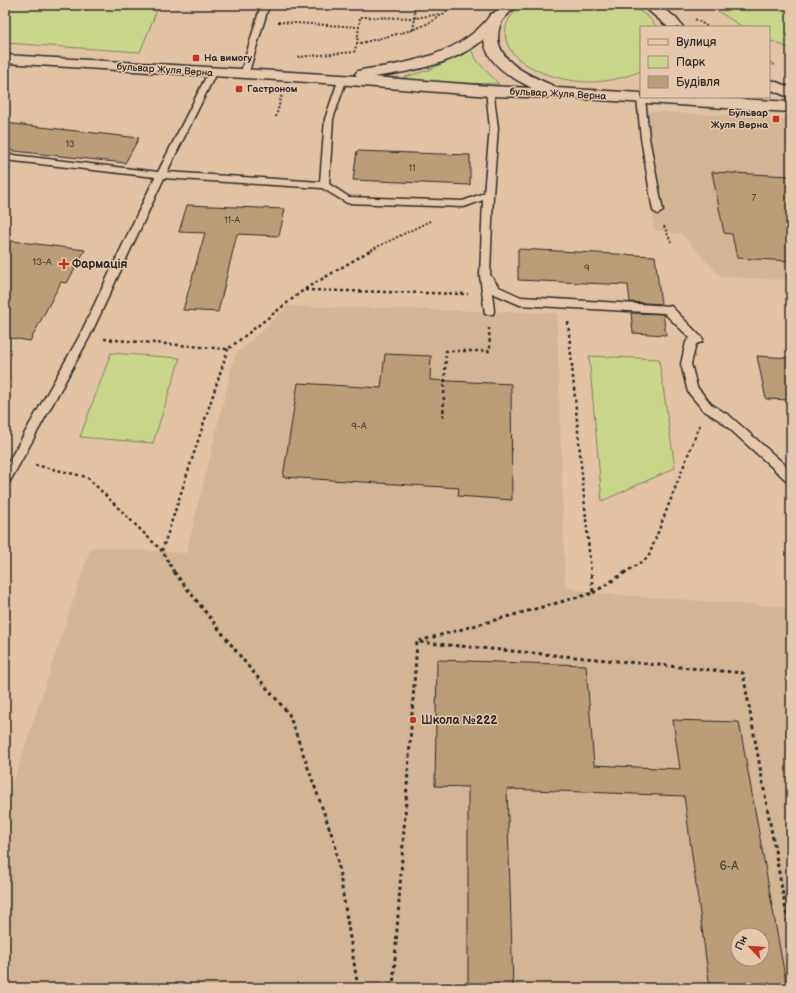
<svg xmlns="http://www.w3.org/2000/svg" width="796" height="993" font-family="'Balsamiq Sans',sans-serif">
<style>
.built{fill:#d2b595;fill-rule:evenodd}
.green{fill:#c9d689;stroke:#7a805a}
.building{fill:#ba9e78;stroke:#2b2b2b;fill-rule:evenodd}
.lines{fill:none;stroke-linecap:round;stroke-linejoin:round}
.lane-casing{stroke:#2b2b2b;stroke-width:3}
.secondary-casing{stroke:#2b2b2b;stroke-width:3}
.path-far2{stroke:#2b2b2b;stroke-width:2;stroke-dasharray:2 2;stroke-linecap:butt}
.path-far1{stroke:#2b2b2b;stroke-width:2.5;stroke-dasharray:3 3;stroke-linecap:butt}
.path{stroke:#2b2b2b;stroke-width:3;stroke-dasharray:3.5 3.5;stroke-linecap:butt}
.lane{fill:#e5c8ac;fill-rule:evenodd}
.secondary{fill:#e5c8ac;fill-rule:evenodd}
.poi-dot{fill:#c8321e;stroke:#e5c8ac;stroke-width:1.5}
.labels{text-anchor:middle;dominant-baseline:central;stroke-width:3;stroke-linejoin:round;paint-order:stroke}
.far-number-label{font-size:9px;fill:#4f483e}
.far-poi-label{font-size:10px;font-weight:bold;fill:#2b2b2b;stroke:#e5c8ac;text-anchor:start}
.far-street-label{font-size:10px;fill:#2b2b2b;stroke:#e5c8ac}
.number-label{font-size:10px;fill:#4f483e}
.poi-label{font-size:12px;font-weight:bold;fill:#2b2b2b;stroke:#e5c8ac;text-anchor:start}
.near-number-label{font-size:12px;fill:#4f483e}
</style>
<rect width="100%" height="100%" fill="#e1c3a4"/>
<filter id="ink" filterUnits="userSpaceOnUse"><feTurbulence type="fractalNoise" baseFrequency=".025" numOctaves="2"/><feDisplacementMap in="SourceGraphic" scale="8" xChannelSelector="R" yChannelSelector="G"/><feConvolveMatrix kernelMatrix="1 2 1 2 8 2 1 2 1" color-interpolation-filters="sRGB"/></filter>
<g filter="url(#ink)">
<path class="built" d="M638 111 791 119V280L721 277 681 234 655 230Z
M288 306 557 313 565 587 593 593 786 607 791 632V988H5V807L91 547 186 553 235 355ZM738 935H762V959H738Z"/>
<path class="green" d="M5 5H159L140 52 5 43Z
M525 5H629L647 16 657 27H641V71C618 80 594 85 569 80 544 76 499 59 506 27 508 17 516 10 525 5Z
M708 5H791V49L769 40V27H743Z
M471 50 478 62 499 84 392 81 429 70Z
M111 353 180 358 153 443 80 437Z
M589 356 659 359 675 468 602 501Z"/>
<path class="building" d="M5 123 139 138 125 163 5 150Z
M357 151 470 155V185L353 180Z
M712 172 791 176V261L737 258 732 234 724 233Z
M187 205 285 209 279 236 237 234 218 312 183 310 205 233 179 232Z
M5 240 85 250 67 283 61 282 30 341 5 337Z
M518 249 655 256 661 304 630 302 628 285 518 280Z
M631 313 663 314 666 335 633 333Z
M385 354 431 356 430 380 511 384 512 500 458 496 459 488 283 477 298 383 381 388Z
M757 356 791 358V400L766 399Z
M437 660 586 665 594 765 680 769 673 720 739 722 787 988H710L684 796 507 789 513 988H468V787L435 786ZM738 935H762V959H738Z"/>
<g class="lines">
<defs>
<path id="lane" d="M261 5H269L248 75 244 77H241L240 75Z
M209 71H212L216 73 167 172 320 182 325 119 338 81 342 79 346 81 333 119 329 184 349 197 463 201 484 193 490 128 486 91 487 89H493L498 128 493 195 490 275 499 287 521 297 671 306 703 339 702 342 696 344 691 364 697 387 711 404 730 416 791 470V482L787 481 722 422 703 410 688 392 681 364 686 342 690 338 664 313 520 305 492 293 494 311 493 314H485L480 276 483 200 464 207 347 203 322 188 164 178 89 338 9 483 5 484V468L79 337 155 177 5 160V154L158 172Z
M641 95V97L645 98 649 138 663 211 658 214 653 211 641 138 637 98Z"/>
<path id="secondary" d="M502 5H517C513 11 506 15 502 21 499 26 498 33 498 39 501 65 533 77 554 86L556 88 641 93V97H706L791 102V112L567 98 490 96 324 83 5 63V55L357 76 355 74 358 71C368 68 378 68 388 66 427 59 468 47 491 14L494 13ZM484 39C486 64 512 78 532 88L490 86 373 77C410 72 455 64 484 39Z
M642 5H658L675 17 683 27H668Z
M769 79 791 88V98L769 89Z"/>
</defs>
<use href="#lane" class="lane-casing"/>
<use href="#secondary" class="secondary-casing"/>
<path class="path-far2" d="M695 19 708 27
M278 22 359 27
M413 30 415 18 414 5
M357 44 360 17 415 18 440 14
M298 57 354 52 357 44 413 30 429 23 457 5
M769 62 776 66
M276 117 282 94
M664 226 671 242
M371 250 430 221"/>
<path class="path-far1" d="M305 290 468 294
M568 322 591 573
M104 339 228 349 305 289 373 249
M443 418 446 351H490L489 328
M35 465 87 477 162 551 175 573
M162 551 228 349
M624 573 648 558 700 424"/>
<path class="path" d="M174 572 248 666 289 714 335 844 358 988
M593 593 626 572
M419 641 593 593 591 572
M393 988 417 642 743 673 791 939"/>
<use href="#lane" class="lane"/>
<use href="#secondary" class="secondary"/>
</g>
</g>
<g class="poi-dot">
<rect x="192" y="54" width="8" height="8" rx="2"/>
<rect x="235" y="85" width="8" height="8" rx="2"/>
<rect x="772" y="115" width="8" height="8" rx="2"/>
<path d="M62 258h4v4h4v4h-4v4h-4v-4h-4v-4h4z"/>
<circle cx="413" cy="720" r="4"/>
</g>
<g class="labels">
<g class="far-number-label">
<text x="70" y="144">13</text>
<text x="412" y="168">11</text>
<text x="754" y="198">7</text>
<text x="232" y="220">11-А</text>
</g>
<g class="far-poi-label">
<text x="204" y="58">На вимогу</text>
<text x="247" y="89">Гастроном</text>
<text x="768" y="113" text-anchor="end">Бульвар<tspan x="768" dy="12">Жуля Верна</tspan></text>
</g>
<g class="far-street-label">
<text transform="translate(165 70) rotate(4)">бульвар Жуля Верна</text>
<text transform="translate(558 94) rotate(3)">бульвар Жуля Верна</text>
</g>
<g class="number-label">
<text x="42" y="262">13-А</text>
<text x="587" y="268">9</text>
<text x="359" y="426">9-А</text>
</g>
<g class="poi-label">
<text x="72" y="264">Фармація</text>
<text x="421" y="720">Школа №222</text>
</g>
<g class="near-number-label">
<text x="729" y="866">6-А</text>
</g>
</g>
<rect width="796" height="993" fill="none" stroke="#e5c8ac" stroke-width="20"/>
<rect x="10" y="10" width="776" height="973" fill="none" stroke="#2b2b2b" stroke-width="1.5" filter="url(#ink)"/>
<rect x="640" y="26" width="130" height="72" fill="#e5c8ac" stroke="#9b8978"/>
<rect x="648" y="39" width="20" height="6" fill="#e5c8ac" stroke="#9b8978"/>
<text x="676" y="46" font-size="12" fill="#2b2b2b">Вулиця</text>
<rect x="648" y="56" width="20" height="12" fill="#c9d689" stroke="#9b8978"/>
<text x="676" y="66" font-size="12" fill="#2b2b2b">Парк</text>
<rect x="648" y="76" width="20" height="12" fill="#ba9e78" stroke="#9b8978"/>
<text x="676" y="86" font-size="12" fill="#2b2b2b">Будівля</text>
<g transform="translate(750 947) rotate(295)"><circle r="19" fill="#e5c8ac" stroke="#9b8978"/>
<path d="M0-3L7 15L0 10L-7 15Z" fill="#c8321e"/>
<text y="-6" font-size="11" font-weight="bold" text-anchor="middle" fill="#2b2b2b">Пн</text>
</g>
</svg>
